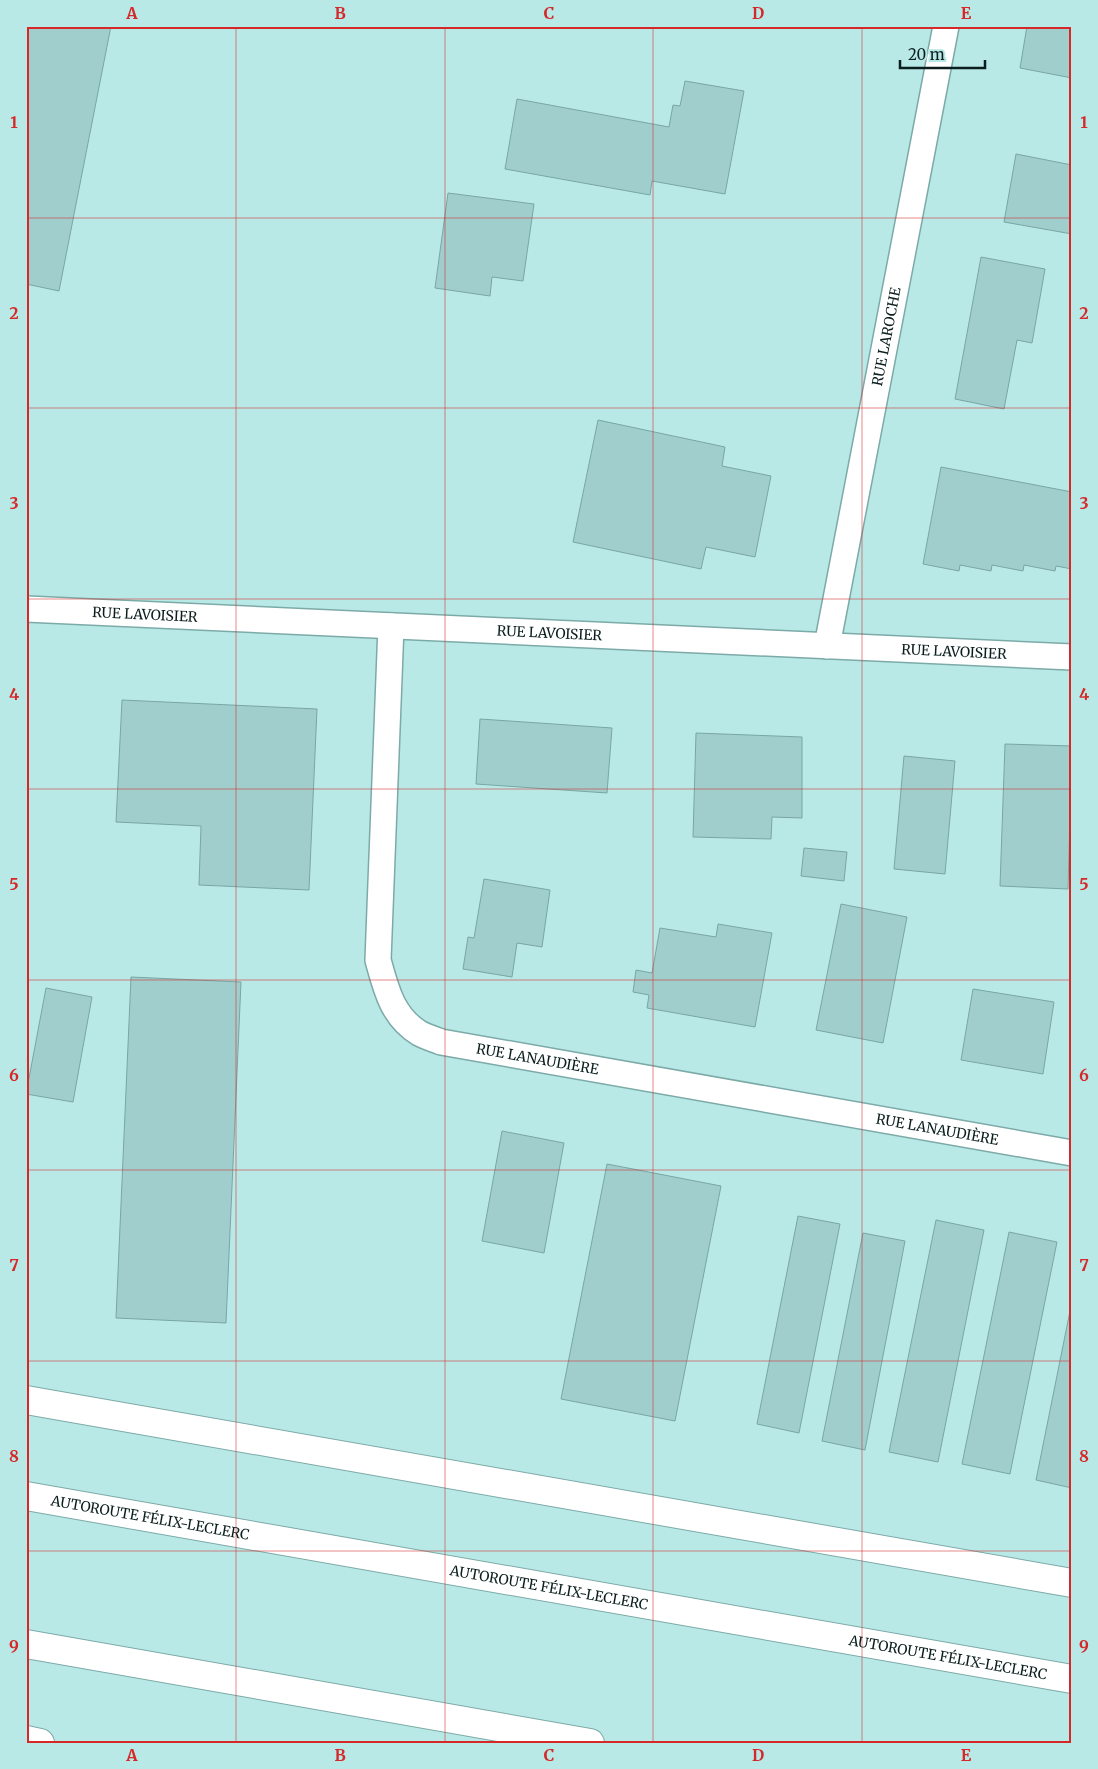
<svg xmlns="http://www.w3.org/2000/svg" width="1098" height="1769" font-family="Merriweather,serif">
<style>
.building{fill:#9fcecc;stroke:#79a6a4}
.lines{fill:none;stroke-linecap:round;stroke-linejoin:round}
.minor-casing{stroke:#7caaa8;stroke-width:28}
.motorway-casing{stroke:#7caaa8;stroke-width:30}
.minor{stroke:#fff;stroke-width:25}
.motorway{stroke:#fff;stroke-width:28}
.grid{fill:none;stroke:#d62828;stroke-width:1;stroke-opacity:0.55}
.labels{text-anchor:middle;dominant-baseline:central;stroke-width:4;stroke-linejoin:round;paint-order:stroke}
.street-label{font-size:14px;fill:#0b1e1d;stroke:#b9e9e7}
.neatline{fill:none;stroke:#d62828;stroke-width:2}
.grid-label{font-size:16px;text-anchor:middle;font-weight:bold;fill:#d62828}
</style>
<rect width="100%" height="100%" fill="#b9e9e7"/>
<path class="building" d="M26 26H111L59 291 26 284Z
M1027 26H1072V78L1020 68Z
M685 81 744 91 725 194 652 181 650 195 505 169 517 99 669 127 673 105 680 106Z
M1016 154 1072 165V234L1004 222Z
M448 193 534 204 523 281 492 277 490 296 435 288Z
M981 257 1045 269 1032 343 1017 340 1004 409 955 399Z
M598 420 725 447 722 466 771 476 755 557 706 547 701 569 573 542Z
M941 467 1072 492V569L1056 566 1055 571 1024 565 1023 571 992 565 991 571 960 565 959 571 923 564Z
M122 700 317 709 309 890 199 885 201 826 116 822Z
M480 719 612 728 607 793 476 784Z
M696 733 802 737V818L772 817 771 839 693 837Z
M1005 744 1072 746 1068 889 1000 886Z
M904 756 955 761 945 874 894 869Z
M804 848 847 852 844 881 801 876Z
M484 879 550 890 542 947 517 943 512 977 463 969 468 937 474 938Z
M841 904 907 917 883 1043 816 1030Z
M718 924 772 933 755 1027 647 1008 649 995 633 992 636 970 652 973 660 928 716 937Z
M131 977 241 982 226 1323 116 1318Z
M46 988 92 997 73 1102 26 1094Z
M973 989 1054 1002 1043 1074 961 1060Z
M502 1131 564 1143 544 1253 482 1241Z
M607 1164 721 1186 675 1421 561 1399Z
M798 1216 840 1224 799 1433 757 1424Z
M936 1220 984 1230 938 1462 889 1452Z
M1009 1232 1057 1242 1010 1474 962 1464Z
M863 1233 905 1241 865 1450 822 1441Z
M1072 1301V1488L1036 1480Z"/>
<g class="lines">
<defs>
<g id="minor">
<path id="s1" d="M26 609 1072 657"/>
<path id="s2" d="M391 626 378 960C386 989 392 1016 419 1033 426 1037 434 1039 441 1042L1072 1153"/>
<path id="s3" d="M827 646 946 26"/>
</g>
<g id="motorway">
<path d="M26 1400 1072 1583"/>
<path id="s4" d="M26 1496 1072 1679"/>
<path d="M26 1644 590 1743"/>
<path d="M26 1740 40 1743"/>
</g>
</defs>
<use href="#minor" class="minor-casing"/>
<use href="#motorway" class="motorway-casing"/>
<use href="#minor" class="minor"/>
<use href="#motorway" class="motorway"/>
</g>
<path class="grid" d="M236 26V1743M445 26V1743M653 26V1743M862 26V1743M26 218H1072M26 408H1072M26 599H1072M26 789H1072M26 980H1072M26 1170H1072M26 1361H1072M26 1551H1072"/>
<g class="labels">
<g class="street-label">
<text stroke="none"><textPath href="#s3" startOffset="315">RUE LAROCHE</textPath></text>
<text stroke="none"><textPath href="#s1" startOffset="119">RUE LAVOISIER</textPath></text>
<text stroke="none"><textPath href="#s1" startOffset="524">RUE LAVOISIER</textPath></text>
<text stroke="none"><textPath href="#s1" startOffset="929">RUE LAVOISIER</textPath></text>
<text stroke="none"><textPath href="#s2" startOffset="542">RUE LANAUDIÈRE</textPath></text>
<text stroke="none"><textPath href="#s2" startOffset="948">RUE LANAUDIÈRE</textPath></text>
<text stroke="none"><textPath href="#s4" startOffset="126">AUTOROUTE FÉLIX-LECLERC</textPath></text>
<text stroke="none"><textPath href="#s4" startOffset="531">AUTOROUTE FÉLIX-LECLERC</textPath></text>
<text stroke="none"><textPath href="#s4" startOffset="936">AUTOROUTE FÉLIX-LECLERC</textPath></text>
</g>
</g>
<rect width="1098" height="1769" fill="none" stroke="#b9e9e7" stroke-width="55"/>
<path d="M900 60v8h85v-8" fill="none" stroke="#0b1e1d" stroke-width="2.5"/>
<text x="908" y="60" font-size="15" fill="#0b1e1d" stroke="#b9e9e7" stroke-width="4" paint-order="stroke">20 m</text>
<rect x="28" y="28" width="1042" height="1714" class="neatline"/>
<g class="grid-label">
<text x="132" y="19">A</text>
<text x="340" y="19">B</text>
<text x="549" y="19">C</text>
<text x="758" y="19">D</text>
<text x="966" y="19">E</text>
<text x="14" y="128">1</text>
<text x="1084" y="128">1</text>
<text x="14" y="319">2</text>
<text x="1084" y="319">2</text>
<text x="14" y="509">3</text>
<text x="1084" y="509">3</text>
<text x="14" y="700">4</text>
<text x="1084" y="700">4</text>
<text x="14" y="890">5</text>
<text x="1084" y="890">5</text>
<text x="14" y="1081">6</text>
<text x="1084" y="1081">6</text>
<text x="14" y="1271">7</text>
<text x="1084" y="1271">7</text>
<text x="14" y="1462">8</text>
<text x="1084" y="1462">8</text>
<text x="14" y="1652">9</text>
<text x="1084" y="1652">9</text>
<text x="132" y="1761">A</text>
<text x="340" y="1761">B</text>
<text x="549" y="1761">C</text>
<text x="758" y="1761">D</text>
<text x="966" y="1761">E</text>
</g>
</svg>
